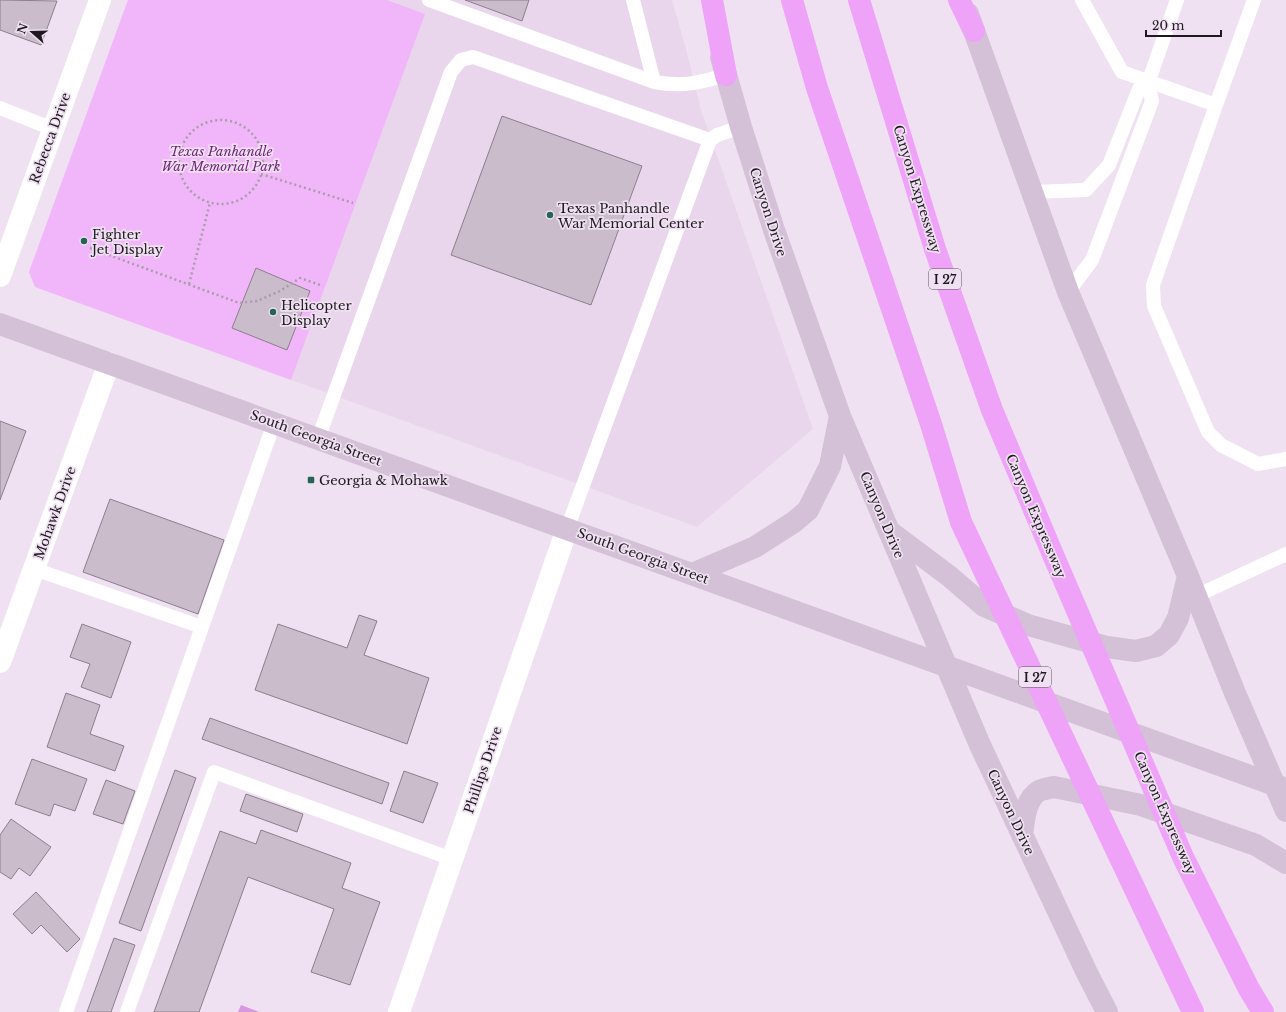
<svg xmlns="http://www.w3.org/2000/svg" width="1286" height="1012" font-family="'Libre Baskerville',serif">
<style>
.built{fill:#ead6ec}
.green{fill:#f1b6f9}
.water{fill:#d897e1}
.building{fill:#cabccb;stroke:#8c7f8d}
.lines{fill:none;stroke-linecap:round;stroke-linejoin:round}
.path{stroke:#a89da9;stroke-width:2.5;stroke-dasharray:2 3;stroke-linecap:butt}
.lane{stroke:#fff;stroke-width:14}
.street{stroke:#fff;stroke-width:22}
.secondary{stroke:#d4c0d7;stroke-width:22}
.highway{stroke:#eea2f8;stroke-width:22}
.poi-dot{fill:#246553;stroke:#efe1f1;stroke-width:1.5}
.labels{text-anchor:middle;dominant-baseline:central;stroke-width:3.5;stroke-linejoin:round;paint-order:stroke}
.shield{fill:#efe1f1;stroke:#5d555d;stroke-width:1}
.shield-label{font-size:12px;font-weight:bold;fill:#1e191e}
.street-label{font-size:13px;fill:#1e191e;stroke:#efe1f1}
.park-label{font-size:13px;font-style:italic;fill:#6c1f77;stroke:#efe1f1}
.poi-label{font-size:13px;fill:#1e191e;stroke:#efe1f1;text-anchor:start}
</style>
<rect width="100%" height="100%" fill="#efe1f1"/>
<path class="built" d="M128 0H672L686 49 701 110 813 429 697 527 35 287 29 272Z"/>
<path class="green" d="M128 0H387L425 14 291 380 35 287 29 272Z"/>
<path class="water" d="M241 1005 259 1012H238Z"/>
<path class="building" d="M0 0 57 1 41 45 0 30Z
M465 0H529L522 21Z
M502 116 642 166 591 305 451 255Z
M256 268 310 291 287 350 232 328Z
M0 421 26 431 0 500Z
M110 499 224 540 198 614 83 572Z
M359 615 377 621 364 655 429 678 407 744 255 690 278 624 347 648Z
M82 624 131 642 111 698 81 687 90 664 70 657Z
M66 693 100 705 90 734 124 746 115 771 47 747Z
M210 718 389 783 382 804 202 739Z
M32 759 87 779 75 811 54 804 50 816 15 804Z
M175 770 196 778 141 931 119 923Z
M404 771 438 783 423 823 390 811Z
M106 780 135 791 123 824 93 814Z
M246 794 303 814 297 832 240 811Z
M11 819 51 847 30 876 19 868 11 879 0 872V835Z
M261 830 351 863 342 888 380 902 350 985 311 972 334 909 248 877 199 1012H154L220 831 256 844Z
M36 892 80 939 67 952 41 925 32 934 13 914Z
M114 938 135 945 111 1012H87Z"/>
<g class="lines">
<path class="path" d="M179 162a42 42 0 1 1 84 0a42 42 0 1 1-84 0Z
M261 174 353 203
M90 248 239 303 257 301 280 291 300 278 323 286
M189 284 210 203"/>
<path class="lane" d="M429 0 654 82C683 87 699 83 726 75
M633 0 654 82
M1082 0 1122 72 1216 105 1153 285 1154 306 1208 432 1221 445 1258 464 1286 459
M1216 105 1254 0
M0 108 53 129
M1032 192 1086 190 1109 165 1139 89 1148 83
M1068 292 1092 260 1152 101 1148 83 1177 0
M318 439 451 72 461 60 473 57 710 140 717 135 741 127
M567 529 710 140
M34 569 202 627
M1196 596 1286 554
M66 1012 274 423
M127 1012 214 772 452 859"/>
<path class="street" d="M0 276 100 0
M0 662 109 363
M399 1012 567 529"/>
<path class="secondary" d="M968 14 1068 292 1188 576 1235 693 1286 811
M721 57 741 127 774 230 840 416 980 745 1087 973 1107 1012
M0 324 1286 789
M889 531 949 576 984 606 1028 625 1107 647 1136 651 1156 646 1169 635 1178 618 1188 576
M692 574 755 547 794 522 808 510 830 466 840 416
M1022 835C1024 821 1025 799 1039 791 1043 789 1049 788 1054 787L1141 805 1256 845 1286 863"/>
<path class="highway" d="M712 0 726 75
M792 0 817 88 931 424 961 522 1193 1012
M859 0 935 249 992 410 1051 550 1183 857 1249 989 1263 1012
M959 0 974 31"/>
</g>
<g class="poi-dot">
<circle cx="550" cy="215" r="4"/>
<circle cx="84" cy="241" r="4"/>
<circle cx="273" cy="312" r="4"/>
<rect x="307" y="476" width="8" height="8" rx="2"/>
</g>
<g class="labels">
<g class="shield">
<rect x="929" y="269" width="32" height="20" rx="3"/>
<rect x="1019" y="667" width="32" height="20" rx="3"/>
</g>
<g class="shield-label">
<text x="945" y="279">I 27</text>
<text x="1035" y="677">I 27</text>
</g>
<g class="street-label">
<text transform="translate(50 138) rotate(-70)">Rebecca Drive</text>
<text transform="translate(917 189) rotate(73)">Canyon Expressway</text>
<text transform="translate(768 212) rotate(72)">Canyon Drive</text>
<text transform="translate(316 438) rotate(20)">South Georgia Street</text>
<text transform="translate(55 513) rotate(-70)">Mohawk Drive</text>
<text transform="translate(882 515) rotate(67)">Canyon Drive</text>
<text transform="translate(1036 516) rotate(67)">Canyon Expressway</text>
<text transform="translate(643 556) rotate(20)">South Georgia Street</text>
<text transform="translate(483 770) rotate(-71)">Phillips Drive</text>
<text transform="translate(1011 812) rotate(65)">Canyon Drive</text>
<text transform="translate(1165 813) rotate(66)">Canyon Expressway</text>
</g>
<g class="park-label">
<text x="221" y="151">Texas Panhandle<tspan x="221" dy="15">War Memorial Park</tspan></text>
</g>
<g class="poi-label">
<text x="558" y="208">Texas Panhandle<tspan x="558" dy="15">War Memorial Center</tspan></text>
<text x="92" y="234">Fighter<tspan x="92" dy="15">Jet Display</tspan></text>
<text x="281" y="305">Helicopter<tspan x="281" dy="15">Display</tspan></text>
<text x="319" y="480">Georgia &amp; Mohawk</text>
</g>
</g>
<g transform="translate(32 32) rotate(290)" stroke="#efe1f1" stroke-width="3" paint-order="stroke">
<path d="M0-3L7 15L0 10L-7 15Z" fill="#1e191e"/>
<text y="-6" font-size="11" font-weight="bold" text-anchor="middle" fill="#1e191e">N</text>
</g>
<path d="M1146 30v6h75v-6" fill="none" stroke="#1e191e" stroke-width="2"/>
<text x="1152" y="30" font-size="12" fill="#1e191e" stroke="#efe1f1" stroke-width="3" paint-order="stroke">20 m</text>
</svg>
